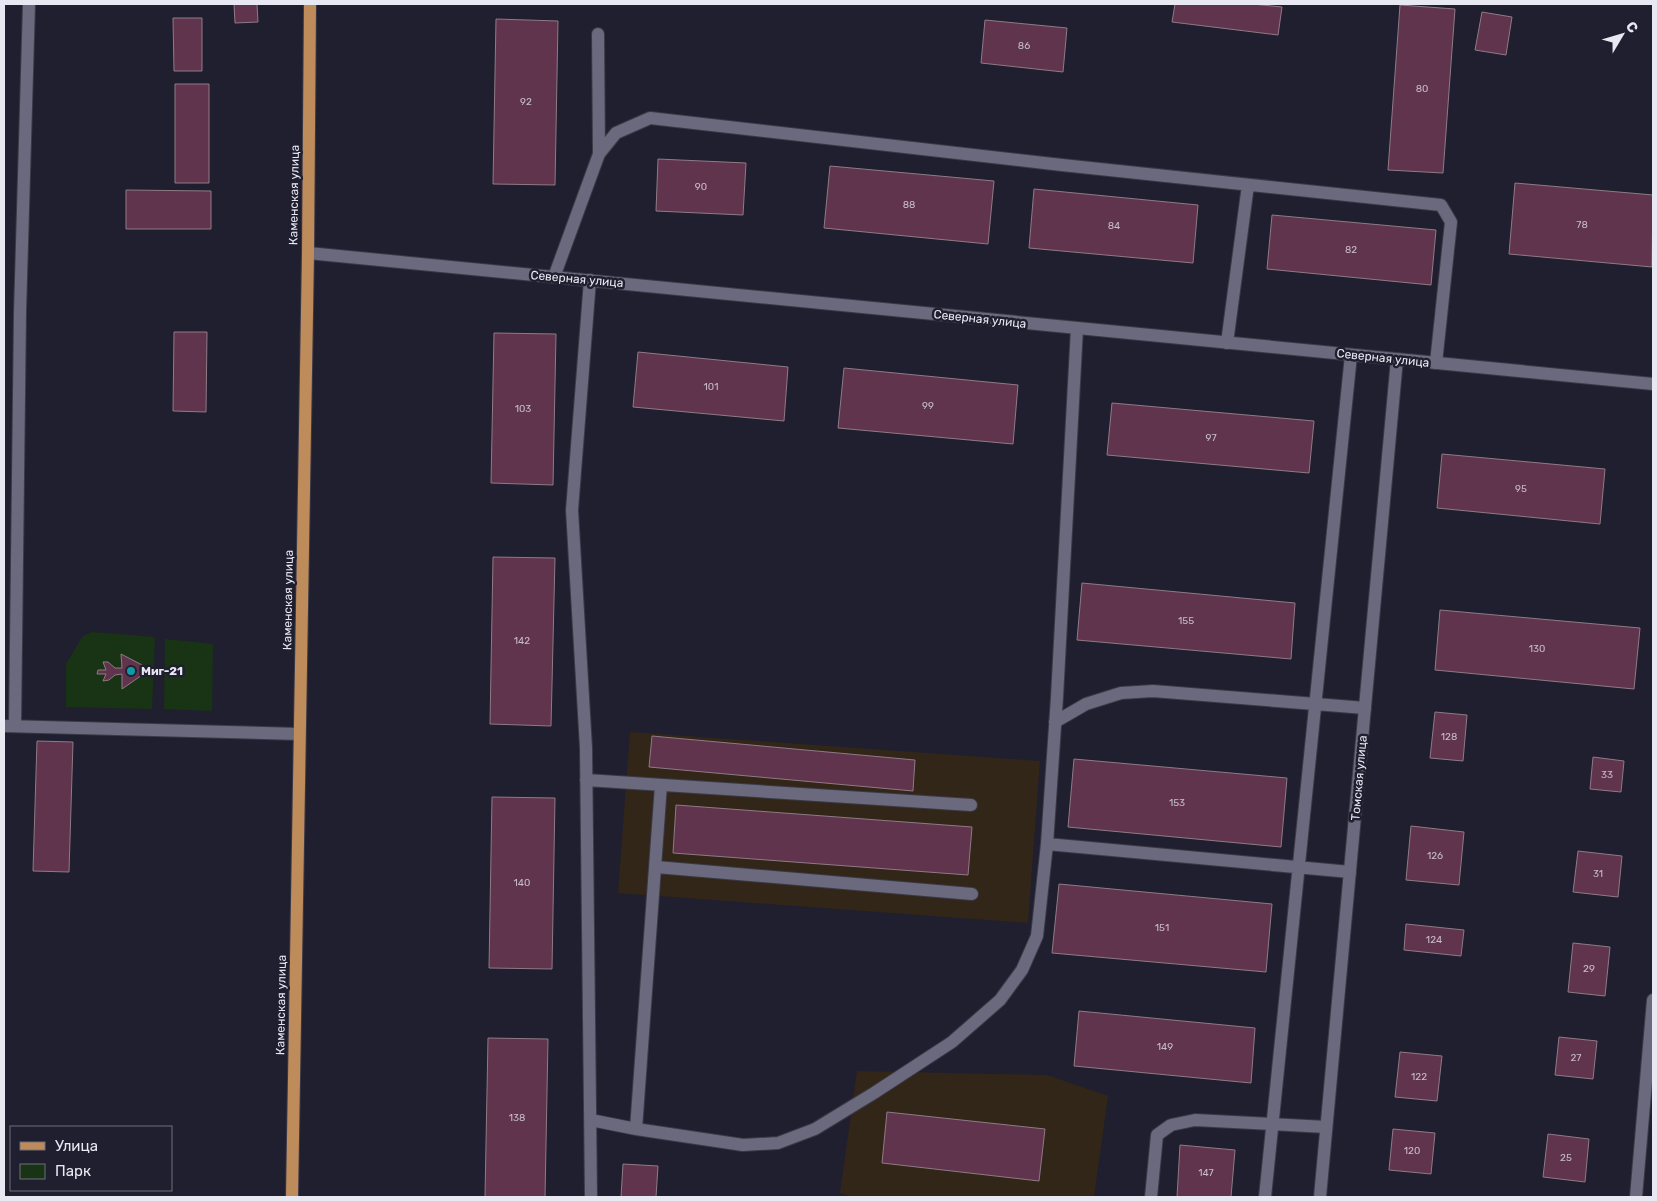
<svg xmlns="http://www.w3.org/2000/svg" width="1657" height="1201" font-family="Rubik,sans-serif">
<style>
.industrial{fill:#322618}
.green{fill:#183415}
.building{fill:#61344e;stroke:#8f7a85}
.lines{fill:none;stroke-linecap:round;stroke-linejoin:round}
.lane-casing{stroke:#3b3947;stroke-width:14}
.street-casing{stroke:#3b3947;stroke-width:14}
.secondary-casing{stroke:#3b3947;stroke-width:14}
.primary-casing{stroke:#3b3947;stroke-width:14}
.lane{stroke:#6a697d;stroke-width:12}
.street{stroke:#6a697d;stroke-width:12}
.secondary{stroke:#6a697d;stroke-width:12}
.primary{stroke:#be8b5b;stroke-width:12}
.culture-dot{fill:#0f9aa8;stroke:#201f2f;stroke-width:2}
.labels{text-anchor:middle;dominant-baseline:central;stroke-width:5;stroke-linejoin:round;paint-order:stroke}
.number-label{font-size:10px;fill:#c6bbca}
.street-label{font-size:12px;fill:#e8e8f3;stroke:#201f2f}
.poi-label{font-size:12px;font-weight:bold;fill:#e8e8f3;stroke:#201f2f;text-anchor:start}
</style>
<rect width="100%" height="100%" fill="#201f2f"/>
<path class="industrial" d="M630 732 1040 761 1028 923 618 893Z
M857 1071 1047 1075 1108 1096 1094 1197H851L840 1193Z"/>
<path class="green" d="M92 632 155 637 152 709 66 707V664L83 636Z
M165 639 213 644 212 711 164 709Z"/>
<path class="building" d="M234 4H257L258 22 235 23Z
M1175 4H1252L1282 7 1278 35 1172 22Z
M1400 5 1455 9 1443 173 1388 170Z
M1482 12 1512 17 1506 55 1475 50Z
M173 18H202V71H174Z
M496 19 558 21 555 185 493 184Z
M985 20 1067 28 1063 72 981 63Z
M175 84H209V183H175Z
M658 159 746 163 743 215 656 211Z
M830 166 994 181 988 244 824 228Z
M1515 183 1653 195 1652 267 1509 254Z
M1034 189 1198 205 1193 263 1029 248Z
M126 190 211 191V229H126Z
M1272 215 1436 230 1431 285 1267 269Z
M174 332H207L206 412 173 411Z
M494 333 556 334 553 485 491 483Z
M638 352 788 367 784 421 633 407Z
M844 368 1018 385 1013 444 838 428Z
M1112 403 1314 421 1309 473 1107 455Z
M1442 454 1605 469 1600 524 1437 508Z
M493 557 555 558 551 726 490 724Z
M1082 583 1295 603 1291 659 1077 640Z
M1440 610 1640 628 1634 689 1435 670Z
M121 654 146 667 163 668 165 671 145 673 122 689V674L115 675 109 680 103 681 106 674H97L98 670H106L103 662H108L115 668H122Z
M1435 712 1467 715 1463 761 1430 758Z
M652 736 915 760 913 791 649 767Z
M37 741 73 742 69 872 33 871Z
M1593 757 1624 761 1621 792 1590 789Z
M1074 759 1287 778 1281 847 1068 827Z
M492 797 555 798 552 969 489 968Z
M676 805 972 827 968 875 673 853Z
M1411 826 1464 832 1459 885 1406 880Z
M1578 851 1622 856 1618 897 1573 892Z
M1059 884 1272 904 1266 972 1052 953Z
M1406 924 1464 930 1461 956 1404 950Z
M1573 943 1610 947 1605 996 1568 992Z
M1079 1011 1255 1028 1251 1083 1074 1066Z
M1559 1037 1597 1041 1593 1079 1555 1075Z
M488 1038 548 1039 545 1197H485Z
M1400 1052 1442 1056 1437 1101 1395 1097Z
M887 1112 1045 1129 1039 1181 882 1163Z
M1393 1129 1435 1133 1431 1174 1389 1170Z
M1548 1134 1589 1139 1585 1182 1543 1177Z
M1180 1145 1235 1150 1231 1197H1177Z
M623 1164 658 1166 656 1197H621Z"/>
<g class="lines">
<defs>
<path id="lane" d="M598 34 599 154
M554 277 599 154 616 133 650 118 1062 165 1441 205 1451 222 1436 363
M590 280 572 510 586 748 591 1197
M1227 343 1248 185
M1055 722 1086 704 1121 693 1153 691 1365 708
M4 726 299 734
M15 726 20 312 29 4
M586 780 971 805
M1047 844 1350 872
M656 867 972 894
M591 1120 636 1129 743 1145 778 1143 815 1129 874 1093 952 1042 1000 1000 1022 970 1037 936 1047 844 1057 697 1077 328
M636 1129 661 785
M1151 1197 1157 1135 1171 1125 1195 1120 1326 1127
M1265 1197 1351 355"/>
<path id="street" d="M1320 1197 1397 359
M1636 1197 1653 1000"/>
<path id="secondary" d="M308 253 1653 384"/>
<path id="primary" d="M292 1197 308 253 310 4"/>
</defs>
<use href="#lane" class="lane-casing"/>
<use href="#street" class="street-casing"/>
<use href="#secondary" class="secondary-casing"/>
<use href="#primary" class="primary-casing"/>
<use href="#lane" class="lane"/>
<use href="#street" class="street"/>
<use href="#secondary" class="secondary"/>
<use href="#primary" class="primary"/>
</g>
<circle class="culture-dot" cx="131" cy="671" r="5"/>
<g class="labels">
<g class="number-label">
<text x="1024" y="46">86</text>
<text x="1422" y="89">80</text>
<text x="526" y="102">92</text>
<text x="701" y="187">90</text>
<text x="909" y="205">88</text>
<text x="1582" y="225">78</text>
<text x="1114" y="226">84</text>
<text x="1351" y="250">82</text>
<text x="711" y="387">101</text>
<text x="928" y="406">99</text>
<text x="523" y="409">103</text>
<text x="1211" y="438">97</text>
<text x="1521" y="489">95</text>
<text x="1186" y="621">155</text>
<text x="522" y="641">142</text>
<text x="1537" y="649">130</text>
<text x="1449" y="737">128</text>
<text x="1607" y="775">33</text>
<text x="1177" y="803">153</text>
<text x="1435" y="856">126</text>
<text x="1598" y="874">31</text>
<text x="522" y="883">140</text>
<text x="1162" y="928">151</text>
<text x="1434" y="940">124</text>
<text x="1589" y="969">29</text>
<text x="1165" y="1047">149</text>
<text x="1576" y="1058">27</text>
<text x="1419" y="1077">122</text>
<text x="517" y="1118">138</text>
<text x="1412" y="1151">120</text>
<text x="1566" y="1158">25</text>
<text x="1206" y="1173">147</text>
</g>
<g class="street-label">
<text transform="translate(294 195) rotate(-89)">Каменская улица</text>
<text transform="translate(577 279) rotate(5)">Северная улица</text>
<text transform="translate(980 319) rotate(6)">Северная улица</text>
<text transform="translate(1383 358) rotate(6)">Северная улица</text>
<text transform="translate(288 600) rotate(-89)">Каменская улица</text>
<text transform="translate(1359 778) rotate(-85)">Томская улица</text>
<text transform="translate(281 1005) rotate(-89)">Каменская улица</text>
</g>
<g class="poi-label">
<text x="141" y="671">Миг-21</text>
</g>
</g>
<rect width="1657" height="1201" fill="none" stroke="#e8e8f3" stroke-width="10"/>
<rect x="10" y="1126" width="162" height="65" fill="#201f2f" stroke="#706f7d"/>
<rect x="20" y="1142" width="25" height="8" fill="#be8b5b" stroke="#706f7d"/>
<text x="55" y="1151" font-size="15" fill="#e8e8f3">Улица</text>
<rect x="20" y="1164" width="25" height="15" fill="#183415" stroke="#706f7d"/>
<text x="55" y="1176" font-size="15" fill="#e8e8f3">Парк</text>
<g transform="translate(1622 35) rotate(52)" stroke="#201f2f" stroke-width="4" paint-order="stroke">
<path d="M0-4L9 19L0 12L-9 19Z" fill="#e8e8f3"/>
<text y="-8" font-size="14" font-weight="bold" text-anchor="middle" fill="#e8e8f3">С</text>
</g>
</svg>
